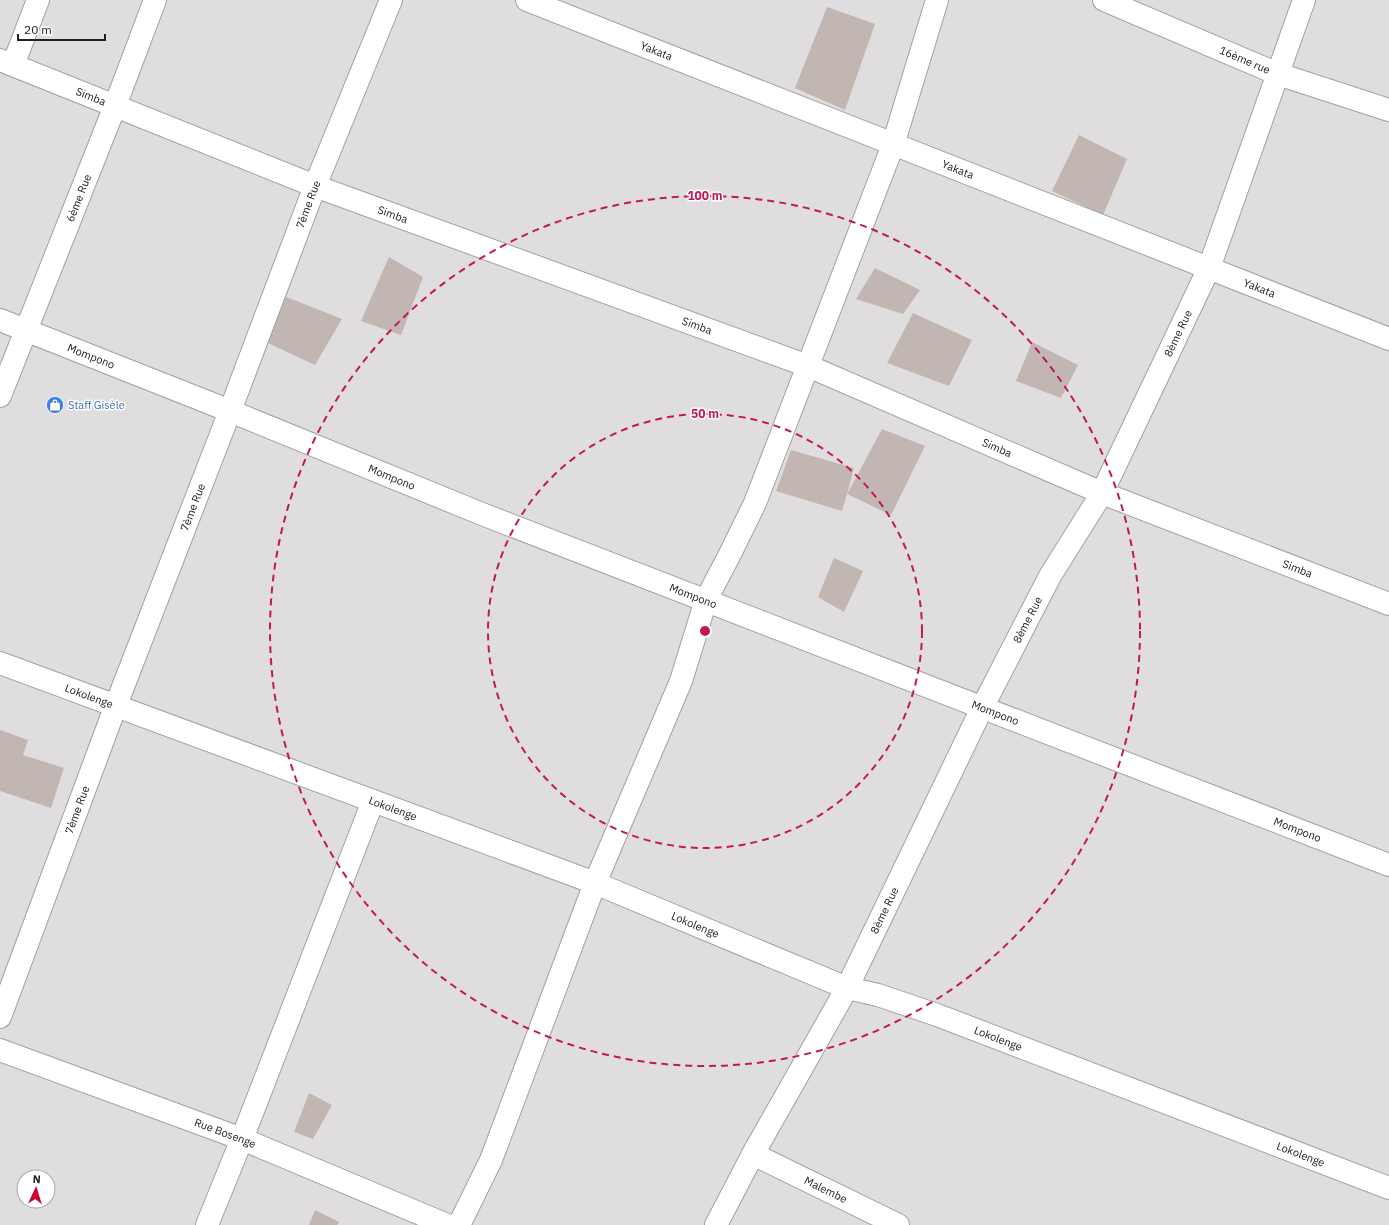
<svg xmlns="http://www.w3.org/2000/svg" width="1389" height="1225" font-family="'IBM Plex Sans',sans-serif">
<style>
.residential{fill:#dfddde;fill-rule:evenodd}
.building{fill:#c2b6b3}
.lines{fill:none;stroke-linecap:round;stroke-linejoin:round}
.minor-casing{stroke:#a1a1a1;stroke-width:24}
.minor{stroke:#fff;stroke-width:22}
.ring{fill:none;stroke:#c2185b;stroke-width:2;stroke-dasharray:7 5}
.labels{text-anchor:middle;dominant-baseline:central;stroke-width:3;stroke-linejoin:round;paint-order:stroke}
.street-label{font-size:11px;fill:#202020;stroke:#fff}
.shop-label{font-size:11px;fill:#366cbe;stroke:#fff;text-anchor:start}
.centre{fill:#c2185b;stroke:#fff;stroke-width:2}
.ring-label{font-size:12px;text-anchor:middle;font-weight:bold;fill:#c2185b;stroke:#fff;stroke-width:3;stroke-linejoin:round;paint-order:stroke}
</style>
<rect width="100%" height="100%" fill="#f1ebe7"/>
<path class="residential" d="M0 0H1389V1225H0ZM24 1177H48V1201H24Z"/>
<path class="building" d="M827 7 875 24 845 110 795 88Z
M1079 135 1127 159 1103 215 1052 191Z
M389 257 423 277 401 335 361 321Z
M875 268 920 290 903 314 856 299Z
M284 296 342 319 315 365 266 342Z
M913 313 972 340 949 386 887 363Z
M1032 342 1078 365 1061 398 1016 381Z
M882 429 925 446 891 515 847 494 842 511 776 491 791 450 854 468 847 494Z
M834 558 863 571 844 612 818 597Z
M0 730 28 740 23 755 64 768 51 808 0 791Z
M309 1093 332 1105 313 1139 294 1132Z
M315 1210 339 1222 337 1225H309Z"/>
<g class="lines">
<defs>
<g id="minor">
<path id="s1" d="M527 0 1389 339"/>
<path id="s2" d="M1104 0 1278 74 1389 110"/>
<path id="s3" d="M0 60 315 186 808 366 1102 493 1389 604"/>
<path d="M13 65 38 0"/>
<path id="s4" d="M0 320 230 411 482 514 1389 865"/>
<path id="s5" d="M0 396 115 106 155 0"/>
<path id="s6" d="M0 663 595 883 847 988 878 995 937 1015 1389 1188"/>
<path id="s7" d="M0 1017 116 705 230 411 315 186 391 0"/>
<path id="s8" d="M0 1050 242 1139 447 1225"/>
<path id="s9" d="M753 1154 898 1225"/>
<path d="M207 1225 242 1139 373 801"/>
<path d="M459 1225 491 1160 595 883 681 681 706 600 730 554 755 503 893 145 937 0"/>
<path id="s10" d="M716 1225 753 1154 847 988 982 708 1050 576 1102 493 1209 268 1304 0"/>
</g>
</defs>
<use href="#minor" class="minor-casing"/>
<use href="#minor" class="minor"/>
</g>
<g class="ring">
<circle cx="705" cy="631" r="217"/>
<circle cx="705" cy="631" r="435"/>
</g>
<defs>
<symbol id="shop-disc" viewBox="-11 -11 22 22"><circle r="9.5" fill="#3f7fe0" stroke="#fff"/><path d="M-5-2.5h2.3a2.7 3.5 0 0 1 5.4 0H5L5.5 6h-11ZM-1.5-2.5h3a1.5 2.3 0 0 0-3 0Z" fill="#fff"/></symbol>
</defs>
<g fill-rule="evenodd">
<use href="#shop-disc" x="45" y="395" width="20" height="20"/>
</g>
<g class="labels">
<g class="street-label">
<text stroke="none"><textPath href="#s1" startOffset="139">Yakata</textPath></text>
<text stroke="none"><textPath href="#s2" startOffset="153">16ème rue</textPath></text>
<text stroke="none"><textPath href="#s3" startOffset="98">Simba</textPath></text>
<text stroke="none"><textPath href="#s1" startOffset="463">Yakata</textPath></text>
<text stroke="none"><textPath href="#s5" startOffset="213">6ème Rue</textPath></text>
<text stroke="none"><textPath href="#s7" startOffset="869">7ème Rue</textPath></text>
<text stroke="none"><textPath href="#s3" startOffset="422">Simba</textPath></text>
<text stroke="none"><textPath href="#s1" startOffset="787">Yakata</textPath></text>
<text stroke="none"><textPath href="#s3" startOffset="746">Simba</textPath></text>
<text stroke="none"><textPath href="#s10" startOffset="1005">8ème Rue</textPath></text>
<text stroke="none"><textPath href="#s4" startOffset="98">Mompono</textPath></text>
<text stroke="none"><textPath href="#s3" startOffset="1070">Simba</textPath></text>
<text stroke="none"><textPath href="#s4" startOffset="422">Mompono</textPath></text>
<text stroke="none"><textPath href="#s7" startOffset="545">7ème Rue</textPath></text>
<text stroke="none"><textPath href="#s3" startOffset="1394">Simba</textPath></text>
<text stroke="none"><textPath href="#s4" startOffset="746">Mompono</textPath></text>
<text stroke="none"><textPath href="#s10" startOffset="681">8ème Rue</textPath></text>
<text stroke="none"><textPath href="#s6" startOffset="95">Lokolenge</textPath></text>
<text stroke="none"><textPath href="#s4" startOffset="1070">Mompono</textPath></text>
<text stroke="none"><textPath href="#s6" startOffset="419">Lokolenge</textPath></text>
<text stroke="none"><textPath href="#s7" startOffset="221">7ème Rue</textPath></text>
<text stroke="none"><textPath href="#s4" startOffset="1394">Mompono</textPath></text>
<text stroke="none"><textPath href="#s10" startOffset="357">8ème Rue</textPath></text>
<text stroke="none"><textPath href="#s6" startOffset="743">Lokolenge</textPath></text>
<text stroke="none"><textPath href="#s6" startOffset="1067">Lokolenge</textPath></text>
<text stroke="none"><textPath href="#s8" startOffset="240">Rue Bosenge</textPath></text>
<text stroke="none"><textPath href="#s6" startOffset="1391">Lokolenge</textPath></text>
<text stroke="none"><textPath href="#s9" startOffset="81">Malembe</textPath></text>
</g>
<g class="shop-label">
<text x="68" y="405">Staff Gisèle</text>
</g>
</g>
<circle cx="705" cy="631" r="6" class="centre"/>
<g class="ring-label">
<text x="705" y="200">100 m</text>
<text x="705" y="418">50 m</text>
</g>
<g transform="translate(36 1189) rotate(4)"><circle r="19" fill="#ffffff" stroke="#a6a6a6"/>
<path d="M0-3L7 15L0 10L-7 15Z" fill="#cf0233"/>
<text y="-6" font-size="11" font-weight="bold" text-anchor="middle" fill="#202020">N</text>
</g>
<path d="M18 34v6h87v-6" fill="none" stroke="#202020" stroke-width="2"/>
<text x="24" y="34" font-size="12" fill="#202020" stroke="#ffffff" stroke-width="3" paint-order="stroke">20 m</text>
</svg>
